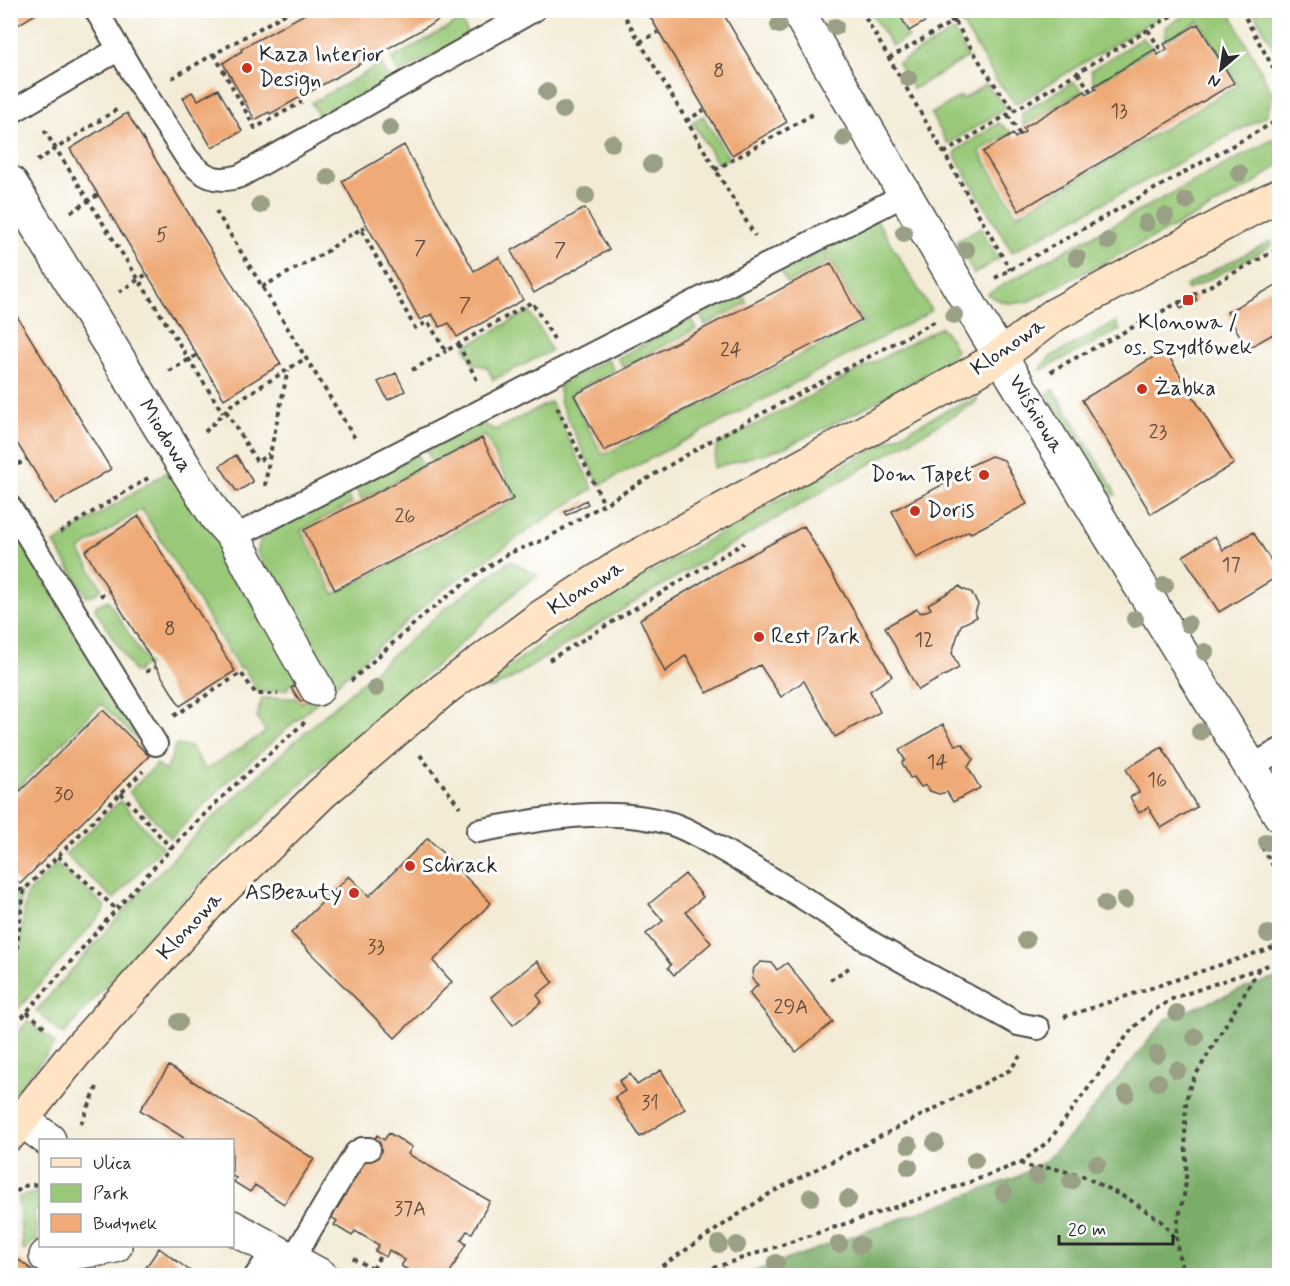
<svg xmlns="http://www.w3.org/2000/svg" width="1290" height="1286" font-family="Mynerve,sans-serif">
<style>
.green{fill:#99c978;stroke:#627a52;stroke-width:1.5}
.forest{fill:#7aad68;stroke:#526c4a;stroke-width:1.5}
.building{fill:#efaa77}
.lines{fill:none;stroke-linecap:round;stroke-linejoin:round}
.lane-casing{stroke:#494844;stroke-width:26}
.street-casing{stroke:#494844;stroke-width:36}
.secondary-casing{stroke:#494844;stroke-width:36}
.path{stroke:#494844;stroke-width:4;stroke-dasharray:4.5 4.5;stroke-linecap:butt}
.lane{stroke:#fff;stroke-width:22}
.street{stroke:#fff;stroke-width:33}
.secondary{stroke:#ffe4c6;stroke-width:33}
.tree{fill:#9aa086}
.poi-dot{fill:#c8321e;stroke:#fff;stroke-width:2}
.labels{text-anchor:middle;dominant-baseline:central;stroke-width:6;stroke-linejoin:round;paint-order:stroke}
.number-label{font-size:20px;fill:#5c4b3e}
.poi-label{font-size:22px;fill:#2b2b2b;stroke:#fff;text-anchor:start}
.street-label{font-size:22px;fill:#2b2b2b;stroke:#fff}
</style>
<rect width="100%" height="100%" fill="#fff"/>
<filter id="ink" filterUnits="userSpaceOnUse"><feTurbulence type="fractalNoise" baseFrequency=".0167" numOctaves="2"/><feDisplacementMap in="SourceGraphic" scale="12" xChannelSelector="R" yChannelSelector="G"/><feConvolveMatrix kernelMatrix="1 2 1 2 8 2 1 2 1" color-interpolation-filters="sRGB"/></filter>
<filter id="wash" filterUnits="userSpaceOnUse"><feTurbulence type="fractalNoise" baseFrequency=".008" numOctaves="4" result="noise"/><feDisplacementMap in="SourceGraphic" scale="24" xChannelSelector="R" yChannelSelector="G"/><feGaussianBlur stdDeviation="1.35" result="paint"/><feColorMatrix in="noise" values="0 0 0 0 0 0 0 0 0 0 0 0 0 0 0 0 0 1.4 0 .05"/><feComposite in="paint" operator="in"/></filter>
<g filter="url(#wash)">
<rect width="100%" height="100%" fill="#f3ebd5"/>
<path class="green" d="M1194 10 1229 11 1271 90 1273 96 1266 116 1012 252 955 156 957 150 999 123 1012 133 979 151 1017 215 1238 85 1199 21 1165 41V27Z
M870 11H893L908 37 892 46Z
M983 11V10L1169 11 1016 104 997 81 962 23Z
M1253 11H1279V58Z
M461 20 469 36 399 74 391 59Z
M954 31 968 57 913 89 898 63Z
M1142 38 1153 48 1094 85 1091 70Z
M381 64 390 80 321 119 311 103Z
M1073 82 1083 91 1023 126 1022 113Z
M986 84 1007 108 948 144 931 114 961 96 963 99Z
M703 116 729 158 718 164 692 122Z
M1279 136V165L1250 186 1199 214 1029 301C1011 306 1003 303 987 294L1062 252Z
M876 219 931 310 925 315 600 485 584 454 560 402 559 387 562 383 608 359 614 371 570 394 603 455 864 323 824 247Z
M980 227 998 259 974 274 956 242Z
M1271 241 1273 245 1235 266 1188 290 1186 286 1195 280Z
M823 251 829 262 787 283 781 272Z
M742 293 747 303 705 325 700 315Z
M529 311 543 334 551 351 493 380 487 367 473 364 465 347Z
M691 319 696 329 623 367 617 358Z
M1116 322 1120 330 1041 370 1045 362 1050 357Z
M941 327 950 339 956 350 946 363 853 414 783 448 713 468 717 445Z
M1054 390 1112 486 1116 495 1111 494 1104 490 1047 394Z
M977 398V401L974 404 739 540 647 594 511 679 493 688 482 689 503 671 589 610 653 571 796 490 951 408Z
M551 402 593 489 539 523 440 592 330 689 257 553 260 540 266 533 346 491 352 503 301 530 334 594 516 500 485 435 432 462 426 450 479 422 495 430Z
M417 454 423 467 361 499 355 487Z
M173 468 304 678 287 686 288 689 259 693 244 668 239 669 142 509 79 550 102 588C98 593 94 595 87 597L54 543Z
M21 542 149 751 101 704 11 795V549Z
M510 561 538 575 520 588 456 648 314 772 246 835 144 941 63 1035 36 1011 136 897 203 827 293 743 443 610Z
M108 600 148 665 139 668 138 672H134L96 611 95 608 97 605Z
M314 695 317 702 227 782 171 838 129 792 157 764 165 771 169 764 175 746 178 745 191 747 206 770 266 732 257 717 262 698H296L301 703Z
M120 801 162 847 114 899 65 855Z
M56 864 104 905V911L11 1017V993L13 985 18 959 26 896Z
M11 892 21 893 11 973 10 892Z
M28 1021 50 1038 55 1044 11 1098V1041Z
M40 1192V1210L34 1211 38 1241H32L25 1251 23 1250 18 1199 19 1197Z"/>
<path class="forest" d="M1279 977V1275H744L1017 1177 1044 1162 1080 1125 1166 1019 1242 989Z"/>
<g id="blocks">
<path class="building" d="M10 10H42L10 30Z
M312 10H457L270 114 269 112 255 120 223 63 242 51 241 49Z
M646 10H721L787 122 732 155Z
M897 10H939L940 13 909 31Z
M1198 24 1234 83 1019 211 983 152 1013 134 1015 138 1025 132 1023 128 1085 91 1087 94 1091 92 1096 89 1094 86 1155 49 1158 55 1167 49 1164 44Z
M218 89 242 131 212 148 183 98 192 92 198 100Z
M127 113 281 364 224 399 70 149Z
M404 145 474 271 499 257 523 300 457 337 449 323 440 327 432 314 420 320 342 181Z
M585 208 609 250 534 293 511 251Z
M831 263 861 320 604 451 574 395Z
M1280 283V339L1277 341 1273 334 1247 349 1227 312Z
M1194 295 1197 300 1181 309 1178 303Z
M10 305 111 469 55 504 10 432Z
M1165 350 1234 464 1151 514 1082 400Z
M396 373 405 391 388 400 378 382Z
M482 438 513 499 335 590 304 530Z
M236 455 253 482 237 492 220 466Z
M991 456 1004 460 1027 504 971 533 969 531 916 558 892 511 944 484 941 477 958 469 959 471Z
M586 500 588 504 567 515 565 512Z
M139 516 235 671 180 706 85 551Z
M804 526 892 676 870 691 880 712 835 737 804 681 781 697 760 665 707 693 686 655 665 672 640 619 715 574Z
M1253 532 1280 575 1219 612 1183 556 1215 536 1223 550Z
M960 586 962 589 971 592 978 604 975 613 977 617 961 625 952 653 959 668 918 690 885 627 917 609 921 613 931 609 928 604Z
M303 681 313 695 301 702 291 688Z
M103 710 149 756 20 884 10 874V801Z
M943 724 955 745 963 744 973 759 968 767 980 788 953 802 947 792 939 794 930 791 926 785 921 787 914 777 910 778 902 763 905 760 899 750Z
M1162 747 1197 807 1161 828 1148 807 1139 813 1130 797 1139 792 1126 769Z
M428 838 491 903 433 961 452 982 395 1038 291 933 349 876 369 896Z
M685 874 703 897 686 912 711 943 674 975 668 968 671 965 646 934 663 921 649 904Z
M537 961 553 982 537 995 542 1002 513 1025 491 997Z
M761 962 772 963 777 970 787 963 833 1022 796 1052 749 993 758 985 752 979 754 968Z
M169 1066 314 1159 284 1204 255 1185 250 1192 234 1182 236 1178 232 1176V1140H182L184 1138 140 1110Z
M661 1070 685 1109 640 1137 615 1097 625 1091 619 1081 630 1074 637 1085Z
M389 1133 412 1147 408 1154 490 1201 472 1233 467 1231 461 1240 466 1244 448 1276H418L401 1266 405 1260 389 1250 386 1257 375 1251 379 1245 355 1231 352 1236 334 1225 337 1221 330 1216 377 1135 384 1140Z
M159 1248 197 1276H140Z
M19 1260 40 1276H10V1272Z"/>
</g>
</g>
<g filter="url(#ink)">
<use href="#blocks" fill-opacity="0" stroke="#494844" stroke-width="1.5"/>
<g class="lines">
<defs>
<path id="lane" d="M96 10 141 87 187 158C202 176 216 184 240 176L534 10
M10 113 119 49
M10 507 156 744
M234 537 906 194
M1250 767 1280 750
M478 831C539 819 611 805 672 824 691 830 710 843 728 853 761 872 793 891 825 912 840 921 855 933 870 942 918 971 969 996 1018 1024L1038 1028
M292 1260 356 1153 362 1149H369
M256 1276 274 1250"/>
<path id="street" d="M797 10 984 329 1280 815
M10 182 179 458 217 518 234 537 274 613 317 689
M22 1120 49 1140
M232 1227 321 1276
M46 1256 101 1249 115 1246"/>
<path id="secondary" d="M10 1134 76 1052 213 899 322 793 443 690 541 617 622 565 976 371 1000 356 1054 315 1261 204 1280 195"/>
</defs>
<use href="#lane" class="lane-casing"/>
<use href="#street" class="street-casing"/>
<use href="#secondary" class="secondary-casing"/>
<path class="path" d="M621 10 755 236
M861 10 944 153 1010 270
M946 10 953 23
M1241 10 1280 80
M955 22 983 67 999 91 1015 111
M1148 30 1162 52
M640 42 658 32
M214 54 255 128 302 102
M889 58 973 10
M1078 73 1091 92
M172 78 292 10
M1008 115 1020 135
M686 121 704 110
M44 130 223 413
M944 153 1181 10
M37 161 119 108
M715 170 815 113
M216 211 356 440
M71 212 98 195
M361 229 367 226
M995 278 1280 119
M262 287 326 252 345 238 361 229 415 328 428 322 446 351 532 302 554 339
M119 292 147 274
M458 344 477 380
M412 370 446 351
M169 371 197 355
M1051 372 1055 369 1280 248
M557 407 604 504
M226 411 257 462 269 454
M205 432 231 405 306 358
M10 469 27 459
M265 486 270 454 288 370
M60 532 148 478
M100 596 109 591
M549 660 744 543
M146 672 155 667
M351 681 425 614 474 576 509 553 544 540 712 440 938 320
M174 716 241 673 256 694H278
M420 755 460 807
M121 793 171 848
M1262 847 1280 877
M58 856 116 909
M10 889 24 890
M830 980 852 966
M10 984 15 962 24 890 143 771
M27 1012 47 1029
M1064 1017 1280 945
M10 1021 15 1026
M10 1031C63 971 115 909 170 850 212 804 259 763 305 722
M81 1124 97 1087
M1020 1163 1030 1167 1052 1168 1083 1176 1130 1200 1161 1221 1176 1239
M10 1198 23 1186 40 1184
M353 1258 385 1276
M373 1269 381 1254
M647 1276 772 1192 1010 1070 1020 1056
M697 1276 713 1268 970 1182 1020 1163 1049 1141 1132 1029 1151 1012 1174 998 1280 961
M1185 1276C1179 1259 1175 1243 1177 1226 1179 1214 1183 1202 1185 1190 1189 1157 1181 1125 1188 1093 1191 1080 1201 1067 1207 1056 1224 1026 1243 998 1259 968"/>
<use href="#lane" class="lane"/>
<use href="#street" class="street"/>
<use href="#secondary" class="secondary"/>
</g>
<g class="tree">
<circle cx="779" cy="25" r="9"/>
<circle cx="835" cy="27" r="9"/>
<circle cx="908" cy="78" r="9"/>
<circle cx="547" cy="92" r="9"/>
<circle cx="563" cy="110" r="9"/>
<circle cx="390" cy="128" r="9"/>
<circle cx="844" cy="138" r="9"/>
<circle cx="612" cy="143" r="9"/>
<circle cx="652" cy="164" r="9"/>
<circle cx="1239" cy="173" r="9"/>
<circle cx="328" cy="177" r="9"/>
<circle cx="586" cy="196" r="9"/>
<circle cx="1186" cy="201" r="9"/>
<circle cx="260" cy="205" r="9"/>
<circle cx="1165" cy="216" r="9"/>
<circle cx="1146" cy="223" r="9"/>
<circle cx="904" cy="233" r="9"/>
<circle cx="1108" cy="241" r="9"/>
<circle cx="966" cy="250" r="9"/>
<circle cx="1077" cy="258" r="9"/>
<circle cx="954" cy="315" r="9"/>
<circle cx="1165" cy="585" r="9"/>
<circle cx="1135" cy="619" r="9"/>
<circle cx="1188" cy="624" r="9"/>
<circle cx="1205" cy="652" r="9"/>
<circle cx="376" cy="688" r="9"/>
<circle cx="1200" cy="732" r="9"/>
<circle cx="1267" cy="842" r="9"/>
<circle cx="1125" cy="900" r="9"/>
<circle cx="1105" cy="904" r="9"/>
<circle cx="1268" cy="934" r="9"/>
<circle cx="1026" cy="940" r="9"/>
<circle cx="1177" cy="1013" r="9"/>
<circle cx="179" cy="1022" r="9"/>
<circle cx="1195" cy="1037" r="9"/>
<circle cx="1157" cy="1054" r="9"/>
<circle cx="1177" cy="1070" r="9"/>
<circle cx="1158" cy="1082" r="9"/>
<circle cx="1126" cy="1094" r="9"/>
<circle cx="935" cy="1143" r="9"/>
<circle cx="909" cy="1145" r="9"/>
<circle cx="975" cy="1160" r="9"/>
<circle cx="1097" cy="1164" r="9"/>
<circle cx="909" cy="1167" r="9"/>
<circle cx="1036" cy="1176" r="9"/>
<circle cx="1071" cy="1181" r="9"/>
<circle cx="1004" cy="1193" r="9"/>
<circle cx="811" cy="1197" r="9"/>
<circle cx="848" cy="1199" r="9"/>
<circle cx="719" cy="1244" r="9"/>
<circle cx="839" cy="1244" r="9"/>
<circle cx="737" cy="1245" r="9"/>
<circle cx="860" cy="1245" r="9"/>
<circle cx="776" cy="1263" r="9"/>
</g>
</g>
<g class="poi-dot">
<circle cx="247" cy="68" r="6"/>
<rect x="1182" y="294" width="12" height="12" rx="3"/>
<circle cx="1142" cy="389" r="6"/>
<circle cx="984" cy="475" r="6"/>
<circle cx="915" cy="511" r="6"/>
<circle cx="759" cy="637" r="6"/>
<circle cx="410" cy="866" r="6"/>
<circle cx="354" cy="893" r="6"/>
</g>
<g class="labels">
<g class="number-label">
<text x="719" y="71">8</text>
<text x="1119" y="111">13</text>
<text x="162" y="235">5</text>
<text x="420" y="248">7</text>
<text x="560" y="250">7</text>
<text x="465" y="305">7</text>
<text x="731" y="350">24</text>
<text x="1158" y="432">23</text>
<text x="405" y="516">26</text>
<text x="1231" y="565">17</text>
<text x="170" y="629">8</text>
<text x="924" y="640">12</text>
<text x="937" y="762">14</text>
<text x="1157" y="780">16</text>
<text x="64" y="795">30</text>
<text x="376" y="947">33</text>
<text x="791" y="1007">29A</text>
<text x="650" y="1103">31</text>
<text x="410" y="1209">37A</text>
</g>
<g class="poi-label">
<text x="259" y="55">Kaza Interior<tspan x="259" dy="25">Design</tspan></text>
<text x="1188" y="323" text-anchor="middle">Klonowa /<tspan x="1188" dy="25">os. Szydłówek</tspan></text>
<text x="1154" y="389">Żabka</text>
<text x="972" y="475" text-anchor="end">Dom Tapet</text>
<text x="927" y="511">Doris</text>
<text x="771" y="637">Rest Park</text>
<text x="422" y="866">Schrack</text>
<text x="342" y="893" text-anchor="end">ASBeauty</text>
</g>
<g class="street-label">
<text transform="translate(1008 347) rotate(-35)">Klonowa</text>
<text transform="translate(1036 414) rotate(59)">Wiśniowa</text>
<text transform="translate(165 436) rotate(58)">Miodowa</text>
<text transform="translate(586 588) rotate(-32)">Klonowa</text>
<text transform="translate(190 926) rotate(-47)">Klonowa</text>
</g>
</g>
<rect width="1290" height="1286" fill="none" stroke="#fff" stroke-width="36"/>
<rect x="39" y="1139" width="195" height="108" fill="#ffffff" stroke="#aaaaaa" stroke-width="1.5"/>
<rect x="51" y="1158" width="30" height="9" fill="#ffe4c6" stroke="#aaaaaa" stroke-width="1.5"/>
<text x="93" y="1169" font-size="18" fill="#2b2b2b">Ulica</text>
<rect x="51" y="1184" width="30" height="18" fill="#99c978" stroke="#aaaaaa" stroke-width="1.5"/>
<text x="93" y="1199" font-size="18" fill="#2b2b2b">Park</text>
<rect x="51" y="1214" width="30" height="18" fill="#efaa77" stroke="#aaaaaa" stroke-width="1.5"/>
<text x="93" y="1229" font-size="18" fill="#2b2b2b">Budynek</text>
<g transform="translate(1221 69) rotate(209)" stroke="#ffffff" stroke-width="4.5" paint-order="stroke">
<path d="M0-4.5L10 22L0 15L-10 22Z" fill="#2b2b2b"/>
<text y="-9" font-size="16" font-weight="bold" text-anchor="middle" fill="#2b2b2b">N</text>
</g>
<path d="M1059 1235v9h114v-9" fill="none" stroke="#2b2b2b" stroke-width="3"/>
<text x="1068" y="1235" font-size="18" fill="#2b2b2b" stroke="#ffffff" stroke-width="4.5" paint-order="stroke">20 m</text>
</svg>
